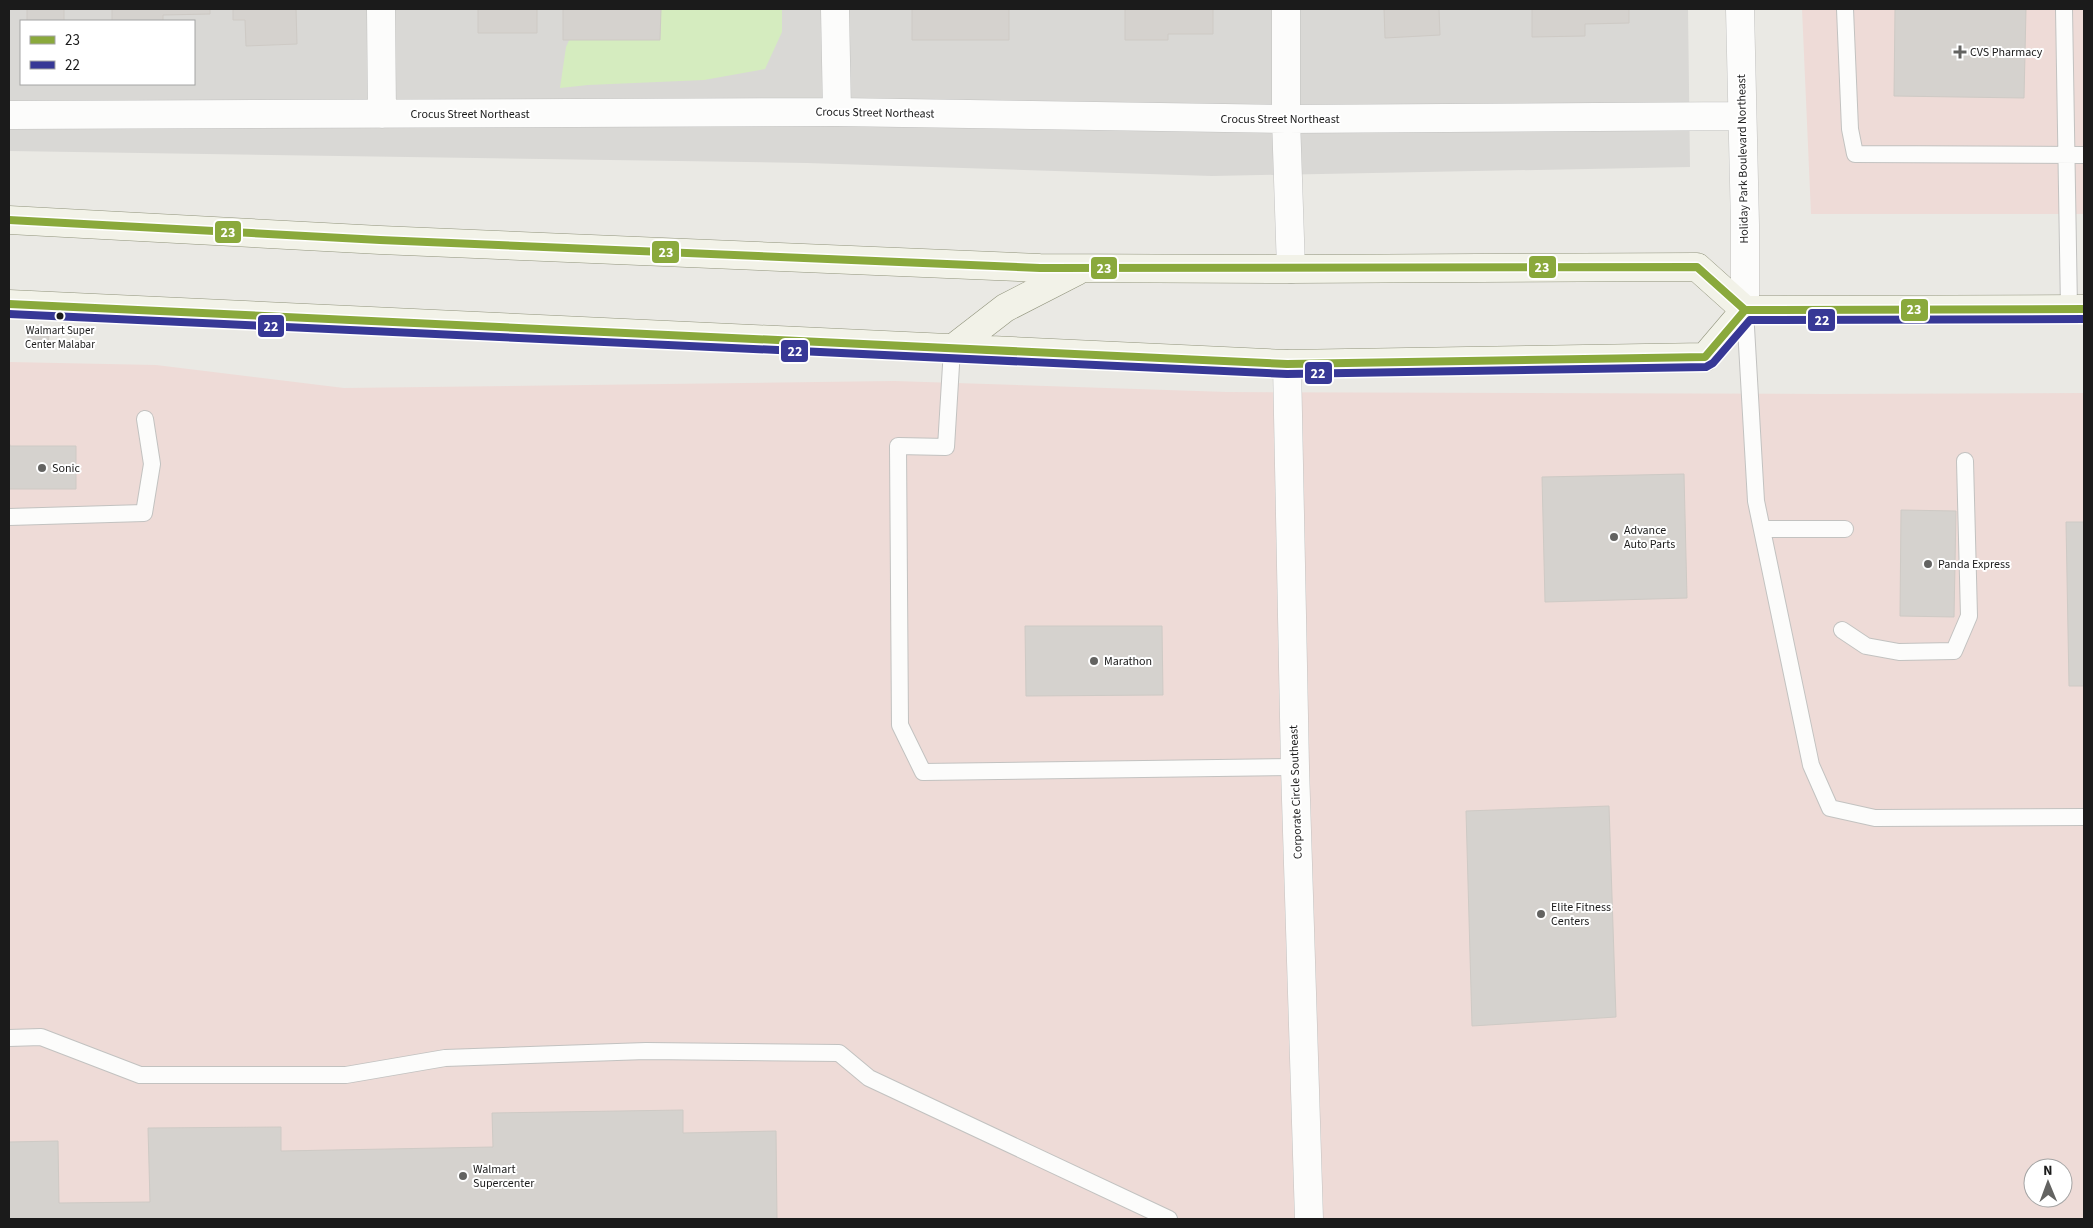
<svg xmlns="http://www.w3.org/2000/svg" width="2093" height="1228" font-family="'Source Sans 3',sans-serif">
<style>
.residential{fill:#d9d8d5;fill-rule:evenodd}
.commercial{fill:#eedbd7;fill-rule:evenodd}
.grass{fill:#d5ecbf}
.building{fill:#d5d2ce;stroke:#cecac5}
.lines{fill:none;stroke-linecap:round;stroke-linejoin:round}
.service-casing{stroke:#c2c2c0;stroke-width:18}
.minor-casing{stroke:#c2c2c0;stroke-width:29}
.secondary-casing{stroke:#91947c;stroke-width:29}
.service{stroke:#fcfcfb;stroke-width:16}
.minor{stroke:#fcfcfb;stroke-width:28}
.secondary{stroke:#f2f2e8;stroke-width:28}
.bus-1-casing{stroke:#fff;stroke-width:11}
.bus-2-casing{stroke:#fff;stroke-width:11}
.bus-1{stroke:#8aa93c;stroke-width:8}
.bus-2{stroke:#373896;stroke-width:8}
.poi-dot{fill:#636361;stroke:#fff;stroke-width:2}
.bus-dot{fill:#1b1b1b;stroke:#fff;stroke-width:2}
.labels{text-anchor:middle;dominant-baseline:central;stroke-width:4;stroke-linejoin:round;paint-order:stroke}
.bus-label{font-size:11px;fill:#1b1b1b;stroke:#fff}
.poi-label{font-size:12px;fill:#1b1b1b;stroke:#fff;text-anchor:start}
.street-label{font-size:12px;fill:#1b1b1b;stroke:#fff}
.line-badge{stroke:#fff;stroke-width:2}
.badge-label{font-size:14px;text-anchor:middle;font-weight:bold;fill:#fff}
</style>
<rect width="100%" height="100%" fill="#eae9e4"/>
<path class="residential" d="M9 9H1688L1690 167 1212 176 807 163 9 151ZM21 21H194V84H21Z"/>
<path class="commercial" d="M1802 9H2084V214H1811Z
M9 362 156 365 344 388 894 381 1227 392 1824 394 2084 393V1219H9ZM2033 1168H2063V1198H2033Z"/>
<path class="grass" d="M580 9H782V32L765 69 704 80 588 85 560 88 566 47 581 14Z"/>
<path class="building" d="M27 9H64V21H27Z
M112 9H210V14L163 15V21H112Z
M233 9H296L297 44 246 46 245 20H233Z
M478 9H537V33H478Z
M563 9H661L660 40H563Z
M912 9H1009V40H912Z
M1125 9H1213V34H1168V40H1125Z
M1384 9H1439L1440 35 1385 38Z
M1532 9H1629V23L1585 24V36L1532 37Z
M1895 9H2026L2024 98 1894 96Z
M28 335 49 336 48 346 28 345Z
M9 441 10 446H76V489H9Z
M1684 474 1687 598 1545 602 1542 477Z
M1901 510 1956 511 1954 617 1900 616Z
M2066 522H2084V686H2069Z
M1025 626H1162L1163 695 1026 696Z
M1609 806 1616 1017 1472 1026 1466 811Z
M683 1110V1133L776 1131 777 1219H9V1142L58 1141 59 1203 150 1202 148 1128 281 1127V1151L493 1147 492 1113Z"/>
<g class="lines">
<defs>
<path id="service" d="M1845 9 1850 129 1855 154 2084 155
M2064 9 2069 309
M1745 310 1756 501 1811 765 1830 808 1875 818 2084 817
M952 349 946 447 898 446 900 725 923 772 1295 767
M9 517 144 513 152 464 145 419
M1762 529H1845
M1842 630 1866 646 1899 652 1954 651 1969 616 1965 461
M9 1038 41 1037 140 1075H346L445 1058 646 1051 839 1053 869 1078 1169 1219"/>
<path id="minor" d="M381 9 382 114
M835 9 837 112
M1286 9V119L1291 269
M1740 9 1745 225V310
M9 115 837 112 1286 119 1741 116
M1287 364 1295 767 1309 1219"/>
<path id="secondary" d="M9 220 380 240 1040 268 1291 269 1697 267 1745 310
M9 304 1287 364 1705 357 1745 310
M1745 310 2084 309
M952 349 1005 308 1077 271"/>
</defs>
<use href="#service" class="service-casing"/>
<use href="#minor" class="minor-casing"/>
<use href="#secondary" class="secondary-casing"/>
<use href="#service" class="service"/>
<use href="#minor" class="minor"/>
<use href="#secondary" class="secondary"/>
<defs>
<path id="bus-1" d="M9 220 380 240 1040 268 1697 267 1745 310
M9 304 1287 364 1705 357 1745 310
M1745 310 2084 309"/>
<path id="bus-2" d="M9 314 1287 374 1706 367 1713 363 1750 320 2084 319"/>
</defs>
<use href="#bus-1" class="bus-1-casing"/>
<use href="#bus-2" class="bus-2-casing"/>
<use href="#bus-1" class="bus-1"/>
<use href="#bus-2" class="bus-2"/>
</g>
<g class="poi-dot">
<path d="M1957.5 44.5h5v5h5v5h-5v5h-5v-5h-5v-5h5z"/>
<circle cx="42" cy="468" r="5"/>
<circle cx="1614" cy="537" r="5"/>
<circle cx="1928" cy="564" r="5"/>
<circle cx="1094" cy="661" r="5"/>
<circle cx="1541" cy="914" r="5"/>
<circle cx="463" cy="1176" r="5"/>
</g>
<circle class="bus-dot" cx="60" cy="316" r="4.5"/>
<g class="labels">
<g class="bus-label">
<text x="60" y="330">Walmart Super<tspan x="60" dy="14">Center Malabar</tspan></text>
</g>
<g class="poi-label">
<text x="1970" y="52">CVS Pharmacy</text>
<text x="52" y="468">Sonic</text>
<text x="1624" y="530">Advance<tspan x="1624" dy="14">Auto Parts</tspan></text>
<text x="1938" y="564">Panda Express</text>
<text x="1104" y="661">Marathon</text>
<text x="1551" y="907">Elite Fitness<tspan x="1551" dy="14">Centers</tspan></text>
<text x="473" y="1169">Walmart<tspan x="473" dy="14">Supercenter</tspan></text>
</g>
<g class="street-label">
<text transform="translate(875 113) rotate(1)">Crocus Street Northeast</text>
<text x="470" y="114">Crocus Street Northeast</text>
<text x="1280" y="119">Crocus Street Northeast</text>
<text transform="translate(1743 159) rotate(-91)">Holiday Park Boulevard Northeast</text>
<text transform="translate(1296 792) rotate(-92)">Corporate Circle Southeast</text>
</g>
</g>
<g class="line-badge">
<rect x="214" y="220" width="28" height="24" rx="5" fill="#8aa93c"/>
<rect x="651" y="240" width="29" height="24" rx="5" fill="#8aa93c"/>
<rect x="1528" y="255" width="29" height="24" rx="5" fill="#8aa93c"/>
<rect x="1090" y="256" width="28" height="24" rx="5" fill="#8aa93c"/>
<rect x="1900" y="298" width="29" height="24" rx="5" fill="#8aa93c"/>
<rect x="1807" y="308" width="29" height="24" rx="5" fill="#373896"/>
<rect x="257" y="314" width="28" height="24" rx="5" fill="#373896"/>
<rect x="780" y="339" width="29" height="24" rx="5" fill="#373896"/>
<rect x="1304" y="361" width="29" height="24" rx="5" fill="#373896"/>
</g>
<g class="badge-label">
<text x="228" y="237">23</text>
<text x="666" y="257">23</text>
<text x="1542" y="272">23</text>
<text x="1104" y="273">23</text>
<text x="1914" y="314">23</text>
<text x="1822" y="325">22</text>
<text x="271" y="331">22</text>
<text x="795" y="356">22</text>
<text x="1318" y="378">22</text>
</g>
<rect width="2093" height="1228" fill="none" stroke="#1b1b1b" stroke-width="20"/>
<rect x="20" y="20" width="175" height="65" fill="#ffffff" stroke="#a4a4a4"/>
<rect x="30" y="36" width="25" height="8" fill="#8aa93c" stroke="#a4a4a4"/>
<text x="65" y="45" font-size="15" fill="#1b1b1b">23</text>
<rect x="30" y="61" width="25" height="8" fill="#373896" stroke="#a4a4a4"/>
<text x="65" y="70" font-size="15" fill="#1b1b1b">22</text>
<g transform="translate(2048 1183) rotate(359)"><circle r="24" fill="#ffffff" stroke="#a4a4a4"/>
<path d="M0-4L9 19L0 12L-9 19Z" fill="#636361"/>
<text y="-8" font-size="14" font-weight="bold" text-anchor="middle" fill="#1b1b1b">N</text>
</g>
</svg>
